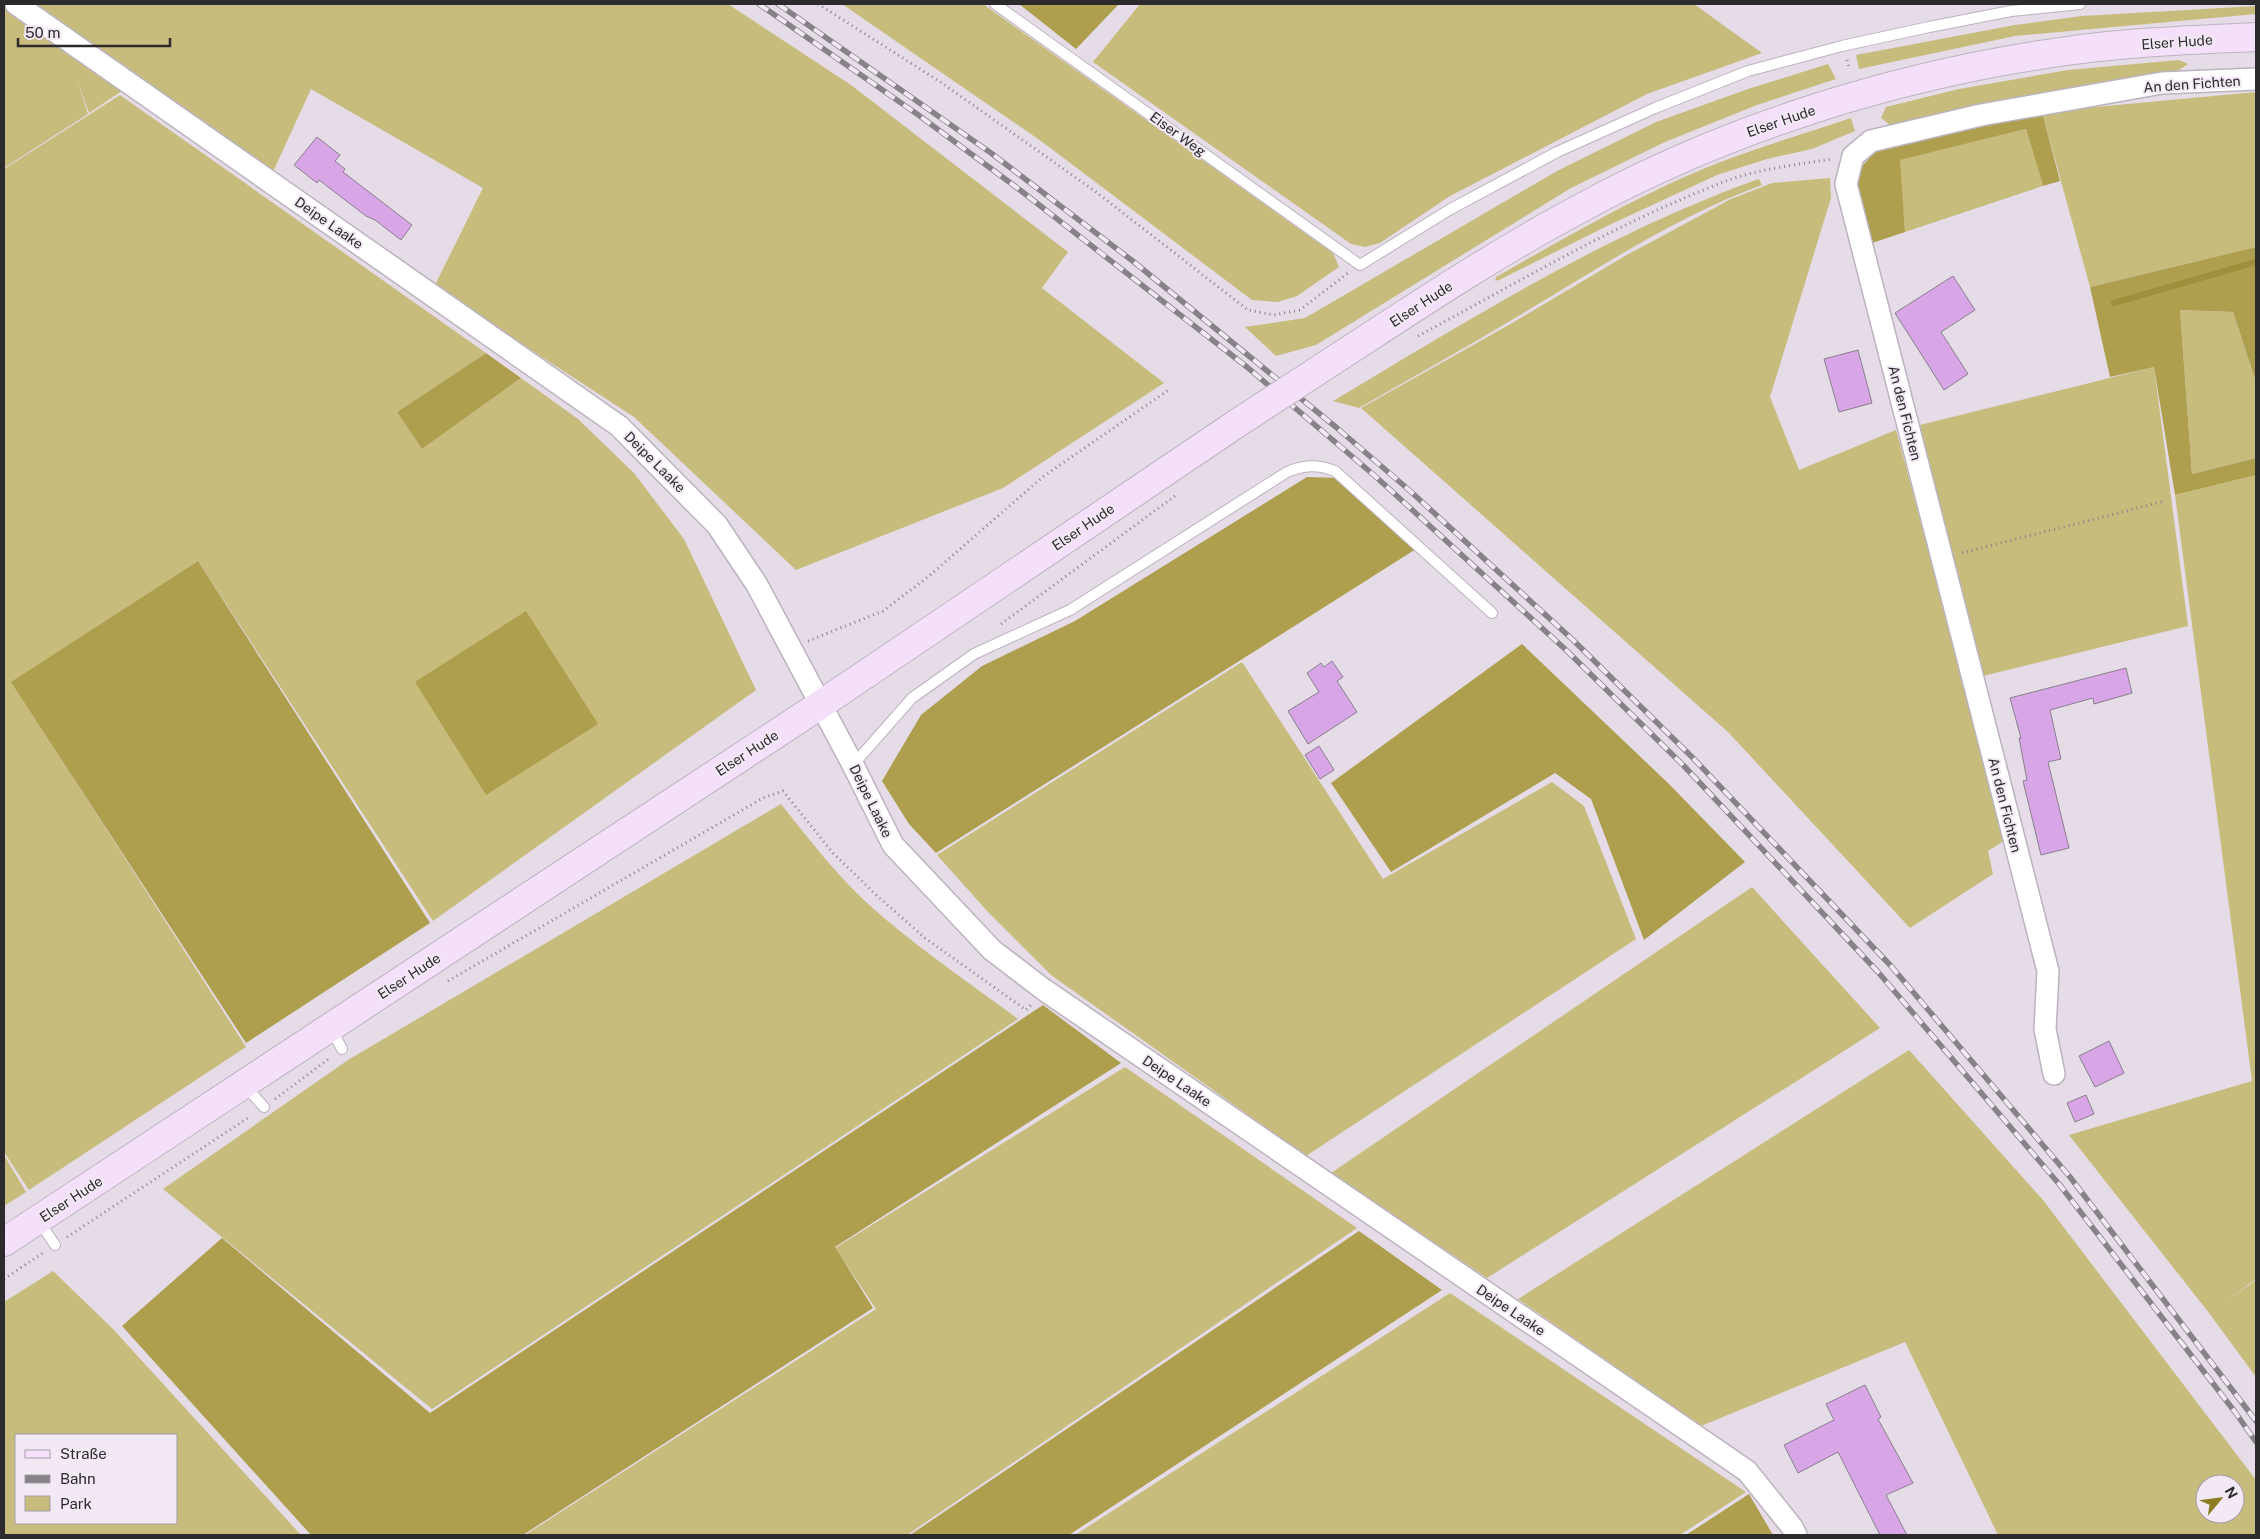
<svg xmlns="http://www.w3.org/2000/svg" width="2260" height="1539" font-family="'Public Sans',sans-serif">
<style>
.green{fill:#c8bc7d;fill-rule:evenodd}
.forest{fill:#ae9f4e}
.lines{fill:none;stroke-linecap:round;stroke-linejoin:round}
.stream{stroke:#9e8f3d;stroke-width:6}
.building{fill:#d8a6e6;stroke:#87808a}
.lane-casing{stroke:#bbb3be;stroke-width:12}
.street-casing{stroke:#bbb3be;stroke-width:24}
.secondary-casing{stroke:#bbb3be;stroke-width:30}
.path{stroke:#88828a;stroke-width:3;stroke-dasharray:1 4;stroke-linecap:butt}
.lane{stroke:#fff;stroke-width:10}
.street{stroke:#fff;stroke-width:21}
.secondary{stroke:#f5e0fb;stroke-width:28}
.rail-casing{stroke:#878188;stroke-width:5.5}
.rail{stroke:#f2e9f4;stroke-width:4;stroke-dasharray:11;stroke-linecap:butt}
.secondary-bridge-casing{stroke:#bbb3be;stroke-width:30;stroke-linecap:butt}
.secondary-bridge{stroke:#f5e0fb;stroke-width:28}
.labels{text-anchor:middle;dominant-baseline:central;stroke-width:4;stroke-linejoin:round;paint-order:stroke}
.street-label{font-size:14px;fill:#2d2a2e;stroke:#f2e9f4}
</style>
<rect width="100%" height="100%" fill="#e5dce7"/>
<path class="green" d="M27 4H728L851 85 1068 252 1042 288 1164 383 1003 488 796 570 634 417 434 287 483 188 311 89 272 174Z
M842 4H983L1333 253 1339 267 1297 296 1278 302 1252 300 1041 141Z
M1140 4H1694L1762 53 1647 94 1450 196 1380 243 1365 247 1351 244 1093 62Z
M2256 6V14L2015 36 1859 69 1856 55 2015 25 2082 16Z
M4 8 122 91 89 113 77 80 88 114 4 168Z
M2179 60 2188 64 2179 70 1977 104 1890 125 1881 118 1886 107 1959 89 2068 70Z
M1828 64 1836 79 1757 105 1665 142 1571 188 1316 345 1276 356 1245 327 1305 318 1557 171 1656 122 1748 89Z
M2256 92V247L2090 287 2042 112Z
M120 95 486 353 397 412 422 449 521 378 578 419 634 473 684 539 756 690 433 921 198 561 12 682 246 1047 29 1190 4 1152V169Z
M1851 118 1855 131 1812 149 1767 159 1717 175 1607 226 1499 280 1495 281 1496 277C1556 243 1616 208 1680 179 1735 154 1794 137 1851 118Z
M2026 129 2043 186 1905 232 1899 160Z
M1830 178 1831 198 1770 397 1799 470 1896 430 2007 839 1988 851 1993 874 1910 928 1728 732 1361 408 1514 322 1625 256 1731 199 1772 183Z
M1759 179 1762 185C1683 214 1611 260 1540 303 1481 339 1420 373 1359 408L1333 401C1442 336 1549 269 1665 217 1696 203 1727 190 1759 179Z
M2180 310 2233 312 2256 382V458L2192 474Z
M2154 367 2188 626 1979 677 1920 425Z
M2256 475V1279L2226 1301 2256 1280V1377L2209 1313 2069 1135 2252 1081 2175 495Z
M1242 662 1383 879 1552 782 1584 806 1636 939 1306 1156 1051 975 988 912 937 855Z
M781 804C808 838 835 873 866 902 913 945 967 981 1018 1019L432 1409 163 1189 348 1060Z
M1752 887 1880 1028 1487 1278 1331 1173Z
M1909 1050 2043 1200 2256 1480V1535H1998L1905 1342 1701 1426 1518 1299ZM2205 1484H2235V1514H2205Z
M1125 1067 1357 1228 907 1535H525L876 1309 835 1248Z
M4 1155 26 1192 4 1206Z
M53 1271 113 1329 301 1535H4V1302ZM16 1435H176V1523H16Z
M1450 1293 1746 1492 1680 1535H1075Z"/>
<path class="forest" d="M1019 4H1119L1076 49Z
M2042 112 2060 181 2043 186 2026 129 1900 160 1905 232 1869 244 1856 186 1863 165 1878 149Z
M2256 247V382L2233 312 2180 310 2192 474 2256 458V475L2175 495 2154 367 2110 377 2090 287Z
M486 353 521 378 422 449 397 412Z
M1307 477 1339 478 1416 549 936 853 909 824 882 781 921 715 982 666 1075 621Z
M198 561 430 923 246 1043 11 682Z
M526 611 598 724 486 795 415 682Z
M1522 644 1669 784 1745 862 1644 940 1591 799 1555 773 1391 872 1331 783Z
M1043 1005 1121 1063 835 1247 873 1308 523 1535H311L122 1326 222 1238 430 1413Z
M1359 1231 1442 1290 1069 1535H910Z
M1749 1494 1773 1535H1686Z"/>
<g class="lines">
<path class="stream" d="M2114 303 2256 262"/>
</g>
<path class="building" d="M317 137 340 155 335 161 345 169 343 172 412 225 401 240 375 220 366 216 319 180 317 183 294 165Z
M1953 276 1975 310 1941 332 1968 374 1944 390 1895 313Z
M1858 350 1872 403 1839 412 1824 359Z
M1332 661 1343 677 1337 681 1357 712 1308 744 1288 711 1319 692 1307 673 1321 663 1324 667Z
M2126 668 2132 693 2094 704 2093 698 2050 710 2061 759 2048 762 2069 848 2041 855 2023 781 2027 780 2019 738H2021L2010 698Z
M1319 746 1334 770 1320 779 1305 755Z
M2109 1041 2124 1073 2095 1087 2079 1056Z
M2086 1095 2094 1114 2075 1122 2067 1103Z
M1865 1385 1881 1417 1878 1419 1913 1483 1886 1495 1907 1535H1880L1838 1452 1798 1473 1784 1445 1834 1420 1826 1404Z"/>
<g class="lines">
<defs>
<path id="lane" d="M995 4 1360 265 1449 210 1557 152 1655 108 1748 71 1842 46 1929 27 2011 11 2080 4
M853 765 912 698 974 654 1070 610 1287 472C1304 465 1317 464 1335 471L1492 613
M331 1029 342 1049
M245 1086 264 1107
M39 1221 55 1245"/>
<path id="street" d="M16 4 619 426 717 525 757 585 853 765 893 845 992 950 1043 989 1747 1471 1792 1527 1796 1535
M2054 1074 2045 1029 2048 971 1846 184 1853 156 1871 141 1981 115 2162 83 2256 79"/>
<path id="secondary" d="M1331 362C1414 308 1496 253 1583 207 1730 127 1900 74 2067 51 2129 42 2193 40 2256 37
M4 1242 820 705 1236 424"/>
</defs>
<use href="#lane" class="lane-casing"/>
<use href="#street" class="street-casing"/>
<use href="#secondary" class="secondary-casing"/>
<path class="path" d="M818 4 942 83 1096 192 1248 310 1274 315 1300 310 1348 273
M1847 60 1849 67
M1418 336C1517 283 1615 224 1721 183 1756 169 1795 165 1832 159
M1962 553 2165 501
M1001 624 1175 496
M808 641 883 611 929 576 1044 476 1170 389
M448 981 763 798 783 791 832 852 874 893 925 938 1026 1010 1031 1005
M275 1099 330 1058
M67 1237 251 1116
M4 1279 43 1253"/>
<use href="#lane" class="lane"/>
<use href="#street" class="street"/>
<use href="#secondary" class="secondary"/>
<defs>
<path id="rail" d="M759 4 917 114 1020 190 1247 367 1375 476 1565 649 1684 766 1878 972 2059 1184 2235 1412 2256 1442
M778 4 991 153 1134 262 1337 428 1409 490 1573 640 1693 758 1891 966 2070 1177 2256 1421"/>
</defs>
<use href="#rail" class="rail-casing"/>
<use href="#rail" class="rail"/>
<defs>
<path id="secondary-bridge" d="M1236 424 1331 362"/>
</defs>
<use href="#secondary-bridge" class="secondary-bridge-casing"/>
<use href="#secondary-bridge" class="secondary-bridge"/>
</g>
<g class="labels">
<g class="street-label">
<text transform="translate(2177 42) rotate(-4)">Elser Hude</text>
<text transform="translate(2192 84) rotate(-4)">An den Fichten</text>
<text transform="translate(1781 121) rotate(-19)">Elser Hude</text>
<text transform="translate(1178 134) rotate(36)">Eiser Weg</text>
<text transform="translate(329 223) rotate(35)">Deipe Laake</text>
<text transform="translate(1421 304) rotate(-33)">Elser Hude</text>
<text transform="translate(1905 413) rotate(76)">An den Fichten</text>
<text transform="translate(655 462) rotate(45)">Deipe Laake</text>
<text transform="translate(1083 527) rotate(-34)">Elser Hude</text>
<text transform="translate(747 753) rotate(-33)">Elser Hude</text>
<text transform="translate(871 801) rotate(64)">Deipe Laake</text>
<text transform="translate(2005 805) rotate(76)">An den Fichten</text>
<text transform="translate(409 976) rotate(-33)">Elser Hude</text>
<text transform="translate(1177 1081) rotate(34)">Deipe Laake</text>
<text transform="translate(71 1199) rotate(-33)">Elser Hude</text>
<text transform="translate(1511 1310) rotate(34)">Deipe Laake</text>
</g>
</g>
<rect width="2260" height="1539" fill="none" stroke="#2d2a2e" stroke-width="10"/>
<rect x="15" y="1434" width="162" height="90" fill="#f2e9f4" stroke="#a39da5"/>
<rect x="25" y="1450" width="25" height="8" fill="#f5e0fb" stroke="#a39da5"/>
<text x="60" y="1459" font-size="15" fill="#2d2a2e">Straße</text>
<rect x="25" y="1475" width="25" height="8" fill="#878188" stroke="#a39da5"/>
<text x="60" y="1484" font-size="15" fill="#2d2a2e">Bahn</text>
<rect x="25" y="1496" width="25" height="15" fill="#c8bc7d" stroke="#a39da5"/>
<text x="60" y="1509" font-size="15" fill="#2d2a2e">Park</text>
<g transform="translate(2220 1499) rotate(61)"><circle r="24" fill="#f2e9f4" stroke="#a39da5"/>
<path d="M0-4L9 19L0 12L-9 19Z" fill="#8c7d23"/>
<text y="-8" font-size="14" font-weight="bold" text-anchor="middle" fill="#2d2a2e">N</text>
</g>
<path d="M18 38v8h152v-8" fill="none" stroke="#2d2a2e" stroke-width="2.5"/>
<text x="25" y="38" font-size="15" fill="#2d2a2e" stroke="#f2e9f4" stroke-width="4" paint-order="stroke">50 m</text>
</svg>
